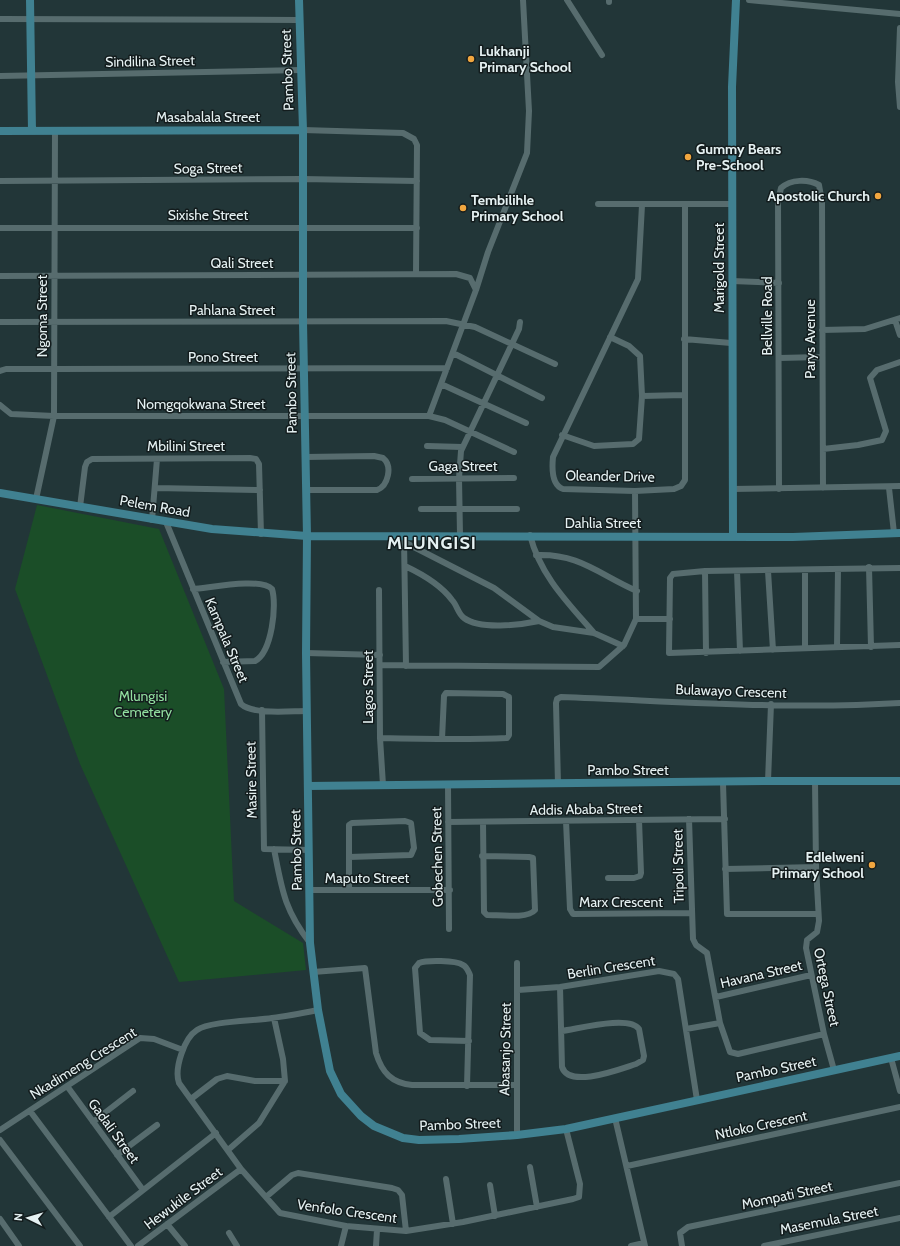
<svg xmlns="http://www.w3.org/2000/svg" width="900" height="1246" font-family="Cabin,sans-serif">
<style>
.green{fill:#1b4e28}
.lines{fill:none;stroke-linecap:round;stroke-linejoin:round}
.street{stroke:#576c6e;stroke-width:6}
.secondary{stroke:#408191;stroke-width:8}
.poi-dot{fill:#f1a63f;stroke:#131c1d;stroke-width:1.5}
.labels{text-anchor:middle;dominant-baseline:central;stroke-width:3;stroke-linejoin:round;paint-order:stroke}
.poi-label{font-size:14px;font-weight:bold;fill:#e5f1f2;stroke:#131c1d;text-anchor:start}
.street-label{font-size:14px;fill:#e5f1f2;stroke:#131c1d}
.park-label{font-size:14px;fill:#91de9f;stroke:#131c1d}
.district-label{font-size:18px;font-weight:bold;letter-spacing:1px;fill:#e5f1f2;stroke:#131c1d}
</style>
<rect width="100%" height="100%" fill="#223638"/>
<path class="green" d="M37 505 159 529 224 689 234 901 303 943 306 970 179 982 80 764 15 589Z"/>
<g class="lines">
<path class="street" d="M567 0 602 55
M749 0 900 14
M609 2V0
M0 19 298 20
M900 28 898 82 900 107
M0 76 301 70
M303 130 403 133 414 139 417 145 416 274
M0 181 302 179 417 181
M598 204H732
M642 205 638 279 553 457C552 467 551 485 563 489L635 491 674 489 681 486 685 480V204
M0 228H417
M0 276 456 274 470 278 476 290
M732 281 779 283
M895 320 900 335
M0 322 446 321 475 327 555 364
M822 330 865 329 900 318
M684 339 731 343
M453 353 542 398
M779 358 821 357
M0 371 6 369H56L447 368
M441 384 526 423
M642 396 684 395
M0 405 11 414 54 416H429L445 420 514 452
M429 416 476 290 488 252 527 153 529 111 523 0
M562 435 594 446 633 444 639 439 642 396 640 356 629 346 610 337
M427 446 462 447
M823 449 858 445 882 440 886 431 870 378 877 370 900 362
M305 457 374 456 383 458C393 466 388 486 377 490H306
M412 479 514 478
M156 488 260 490
M889 488 894 533
M732 489 900 486
M779 489 778 201 781 188C791 179 808 179 819 185L822 202 823 488
M36 499 54 416 55 131
M80 507 85 467 87 462 92 459 250 458 256 459 259 464 261 534
M421 509H517
M152 520 157 459
M166 522 241 704C253 715 290 711 306 711
M460 535 459 478 461 451 519 329 520 322
M530 535C540 575 567 602 594 633
M404 539 406 666
M404 542 494 588 539 621 553 627 594 633 623 646
M536 555C579 553 600 575 637 591
M405 566C422 574 441 585 452 600 457 605 458 614 464 618 480 630 520 625 539 621
M869 567 871 647
M900 568 705 571 673 574 670 578 669 653 900 645
M705 571 706 653
M737 571 740 651
M768 571 773 650
M193 589C209 588 261 577 272 589 277 605 272 652 255 661L223 662
M379 590 380 738 383 785
M636 619H670
M837 647 838 569
M805 648V570
M306 653 380 655
M380 665 599 667 624 645 636 619 635 491
M262 710 264 849 309 850
M380 738C422 739 465 740 507 738L509 735V697L503 694 446 693 444 696 442 739
M768 781 771 704
M815 781 816 867 819 921 817 932 807 940 806 948 824 1034 834 1070
M723 783 727 914H818
M448 784 449 929
M558 784 556 703 557 699 561 697C673 701 787 710 900 703
M689 819 693 939 696 945 707 953 720 1023 730 1052 738 1054 824 1034
M566 821 570 909 573 914 690 913
M448 822 725 819
M274 849C282 890 284 909 310 943
M482 856 529 857 533 858 535 910C528 919 499 915 487 915L484 912 483 822
M725 869 816 867
M608 878H634L640 876 641 873 639 820
M309 890H450
M349 890V825L352 823 405 821 411 823 414 848 411 855 349 857
M313 972 365 968 376 1053C382 1073 392 1083 412 1085H516
M560 987 562 1067C569 1089 620 1069 636 1064L643 1060 644 1056 639 1029C629 1015 578 1029 562 1031
M518 990 560 987 659 971 674 974 678 979 697 1100
M716 997 811 975
M318 1010C303 1013 288 1016 272 1018 254 1021 210 1021 197 1030 184 1038 174 1069 179 1083L241 1169 280 1213 346 1226 406 1231 463 1222 573 1199 579 1197 580 1184 566 1129
M686 1029 720 1023
M891 1058 900 1091
M67 1086 143 1190
M467 1086 470 975C468 971 467 967 463 965 456 960 426 960 419 963L415 968 420 1033 430 1040 469 1041
M191 1099 217 1079 227 1076 255 1081H285
M30 1111 131 1246
M615 1118 645 1246
M93 1122 133 1091
M0 1130 140 1038 154 1039 183 1050
M517 1135V963
M0 1140 80 1246
M228 1150 259 1123 285 1081 283 1059 274 1018
M117 1155 157 1125
M627 1166 900 1107
M530 1167 537 1207
M446 1179 453 1224
M490 1185 495 1216
M266 1197 292 1175 298 1173 392 1188 398 1190 402 1195 406 1231
M109 1217 216 1133
M0 1219 19 1246
M167 1224 185 1246
M229 1233 237 1246
M138 1246 241 1169
M341 1246 346 1226
M376 1246 377 1230
M631 1246 644 1243
M682 1246 680 1233 688 1227 900 1183
M764 1246 900 1218"/>
<path class="secondary" d="M30 0 32 131
M299 0 303 130V322L307 536 306 653 310 943 318 1010 330 1071 341 1094 361 1116 374 1126 403 1138 419 1140 459 1139 517 1135 566 1129 900 1056
M0 131 303 130
M0 493 212 529 307 536 793 537 900 533
M733 536 732 87 736 0
M308 786 768 781H900"/>
</g>
<g class="poi-dot">
<circle cx="471" cy="59" r="4"/>
<circle cx="688" cy="157" r="4"/>
<circle cx="878" cy="196" r="4"/>
<circle cx="463" cy="208" r="4"/>
<circle cx="872" cy="865" r="4"/>
</g>
<g class="labels">
<g class="poi-label">
<text x="479" y="51">Lukhanji<tspan x="479" dy="16">Primary School</tspan></text>
<text x="696" y="149">Gummy Bears<tspan x="696" dy="16">Pre-School</tspan></text>
<text x="870" y="196" text-anchor="end">Apostolic Church</text>
<text x="471" y="200">Tembilihle<tspan x="471" dy="16">Primary School</tspan></text>
<text x="864" y="857" text-anchor="end">Edlelweni<tspan x="864" dy="16">Primary School</tspan></text>
</g>
<g class="street-label">
<text transform="translate(150 61) rotate(-1)">Sindilina Street</text>
<text transform="translate(287 70) rotate(-92)">Pambo Street</text>
<text x="208" y="117">Masabalala Street</text>
<text transform="translate(208 168) rotate(-1)">Soga Street</text>
<text x="208" y="215">Sixishe Street</text>
<text x="242" y="263">Qali Street</text>
<text transform="translate(719 268) rotate(-90)">Marigold Street</text>
<text x="232" y="310">Pahlana Street</text>
<text transform="translate(42 316) rotate(-90)">Ngoma Street</text>
<text transform="translate(767 316) rotate(-90)">Bellville Road</text>
<text transform="translate(810 339) rotate(-90)">Parys Avenue</text>
<text x="223" y="357">Pono Street</text>
<text transform="translate(291 393) rotate(-91)">Pambo Street</text>
<text x="201" y="404">Nomgqokwana Street</text>
<text x="186" y="446">Mbilini Street</text>
<text x="463" y="466">Gaga Street</text>
<text transform="translate(610 476) rotate(1)">Oleander Drive</text>
<text transform="translate(155 506) rotate(10)">Pelem Road</text>
<text x="603" y="523">Dahlia Street</text>
<text transform="translate(227 640) rotate(67)">Kampala Street</text>
<text transform="translate(368 687) rotate(-90)">Lagos Street</text>
<text transform="translate(731 691) rotate(2)">Bulawayo Crescent</text>
<text x="628" y="770">Pambo Street</text>
<text transform="translate(251 780) rotate(-91)">Masire Street</text>
<text transform="translate(586 809) rotate(-1)">Addis Ababa Street</text>
<text transform="translate(296 850) rotate(-91)">Pambo Street</text>
<text transform="translate(437 857) rotate(-91)">Gobechen Street</text>
<text transform="translate(678 866) rotate(-91)">Tripoli Street</text>
<text x="367" y="878">Maputo Street</text>
<text x="621" y="902">Marx Crescent</text>
<text transform="translate(611 967) rotate(-9)">Berlin Crescent</text>
<text transform="translate(761 974) rotate(-13)">Havana Street</text>
<text transform="translate(827 987) rotate(78)">Ortega Street</text>
<text transform="translate(505 1049) rotate(-89)">Abasanjo Street</text>
<text transform="translate(83 1063) rotate(-32)">Nkadimeng Crescent</text>
<text transform="translate(776 1069) rotate(-12)">Pambo Street</text>
<text transform="translate(460 1124) rotate(-2)">Pambo Street</text>
<text transform="translate(761 1125) rotate(-12)">Ntloko Crescent</text>
<text transform="translate(114 1131) rotate(54)">Gadali Street</text>
<text transform="translate(787 1195) rotate(-12)">Mompati Street</text>
<text transform="translate(183 1198) rotate(-37)">Hewukile Street</text>
<text transform="translate(347 1211) rotate(8)">Venfolo Crescent</text>
<text transform="translate(829 1220) rotate(-11)">Masemula Street</text>
</g>
<g class="park-label">
<text x="143" y="696">Mlungisi<tspan x="143" dy="16">Cemetery</tspan></text>
</g>
<g class="district-label">
<text x="432" y="543">MLUNGISI</text>
</g>
</g>
<g transform="translate(28 1218) rotate(275)" stroke="#131c1d" stroke-width="3" paint-order="stroke">
<path d="M0-3L7 15L0 10L-7 15Z" fill="#e5f1f2"/>
<text y="-6" font-size="11" font-weight="bold" text-anchor="middle" fill="#e5f1f2">N</text>
</g>
</svg>
